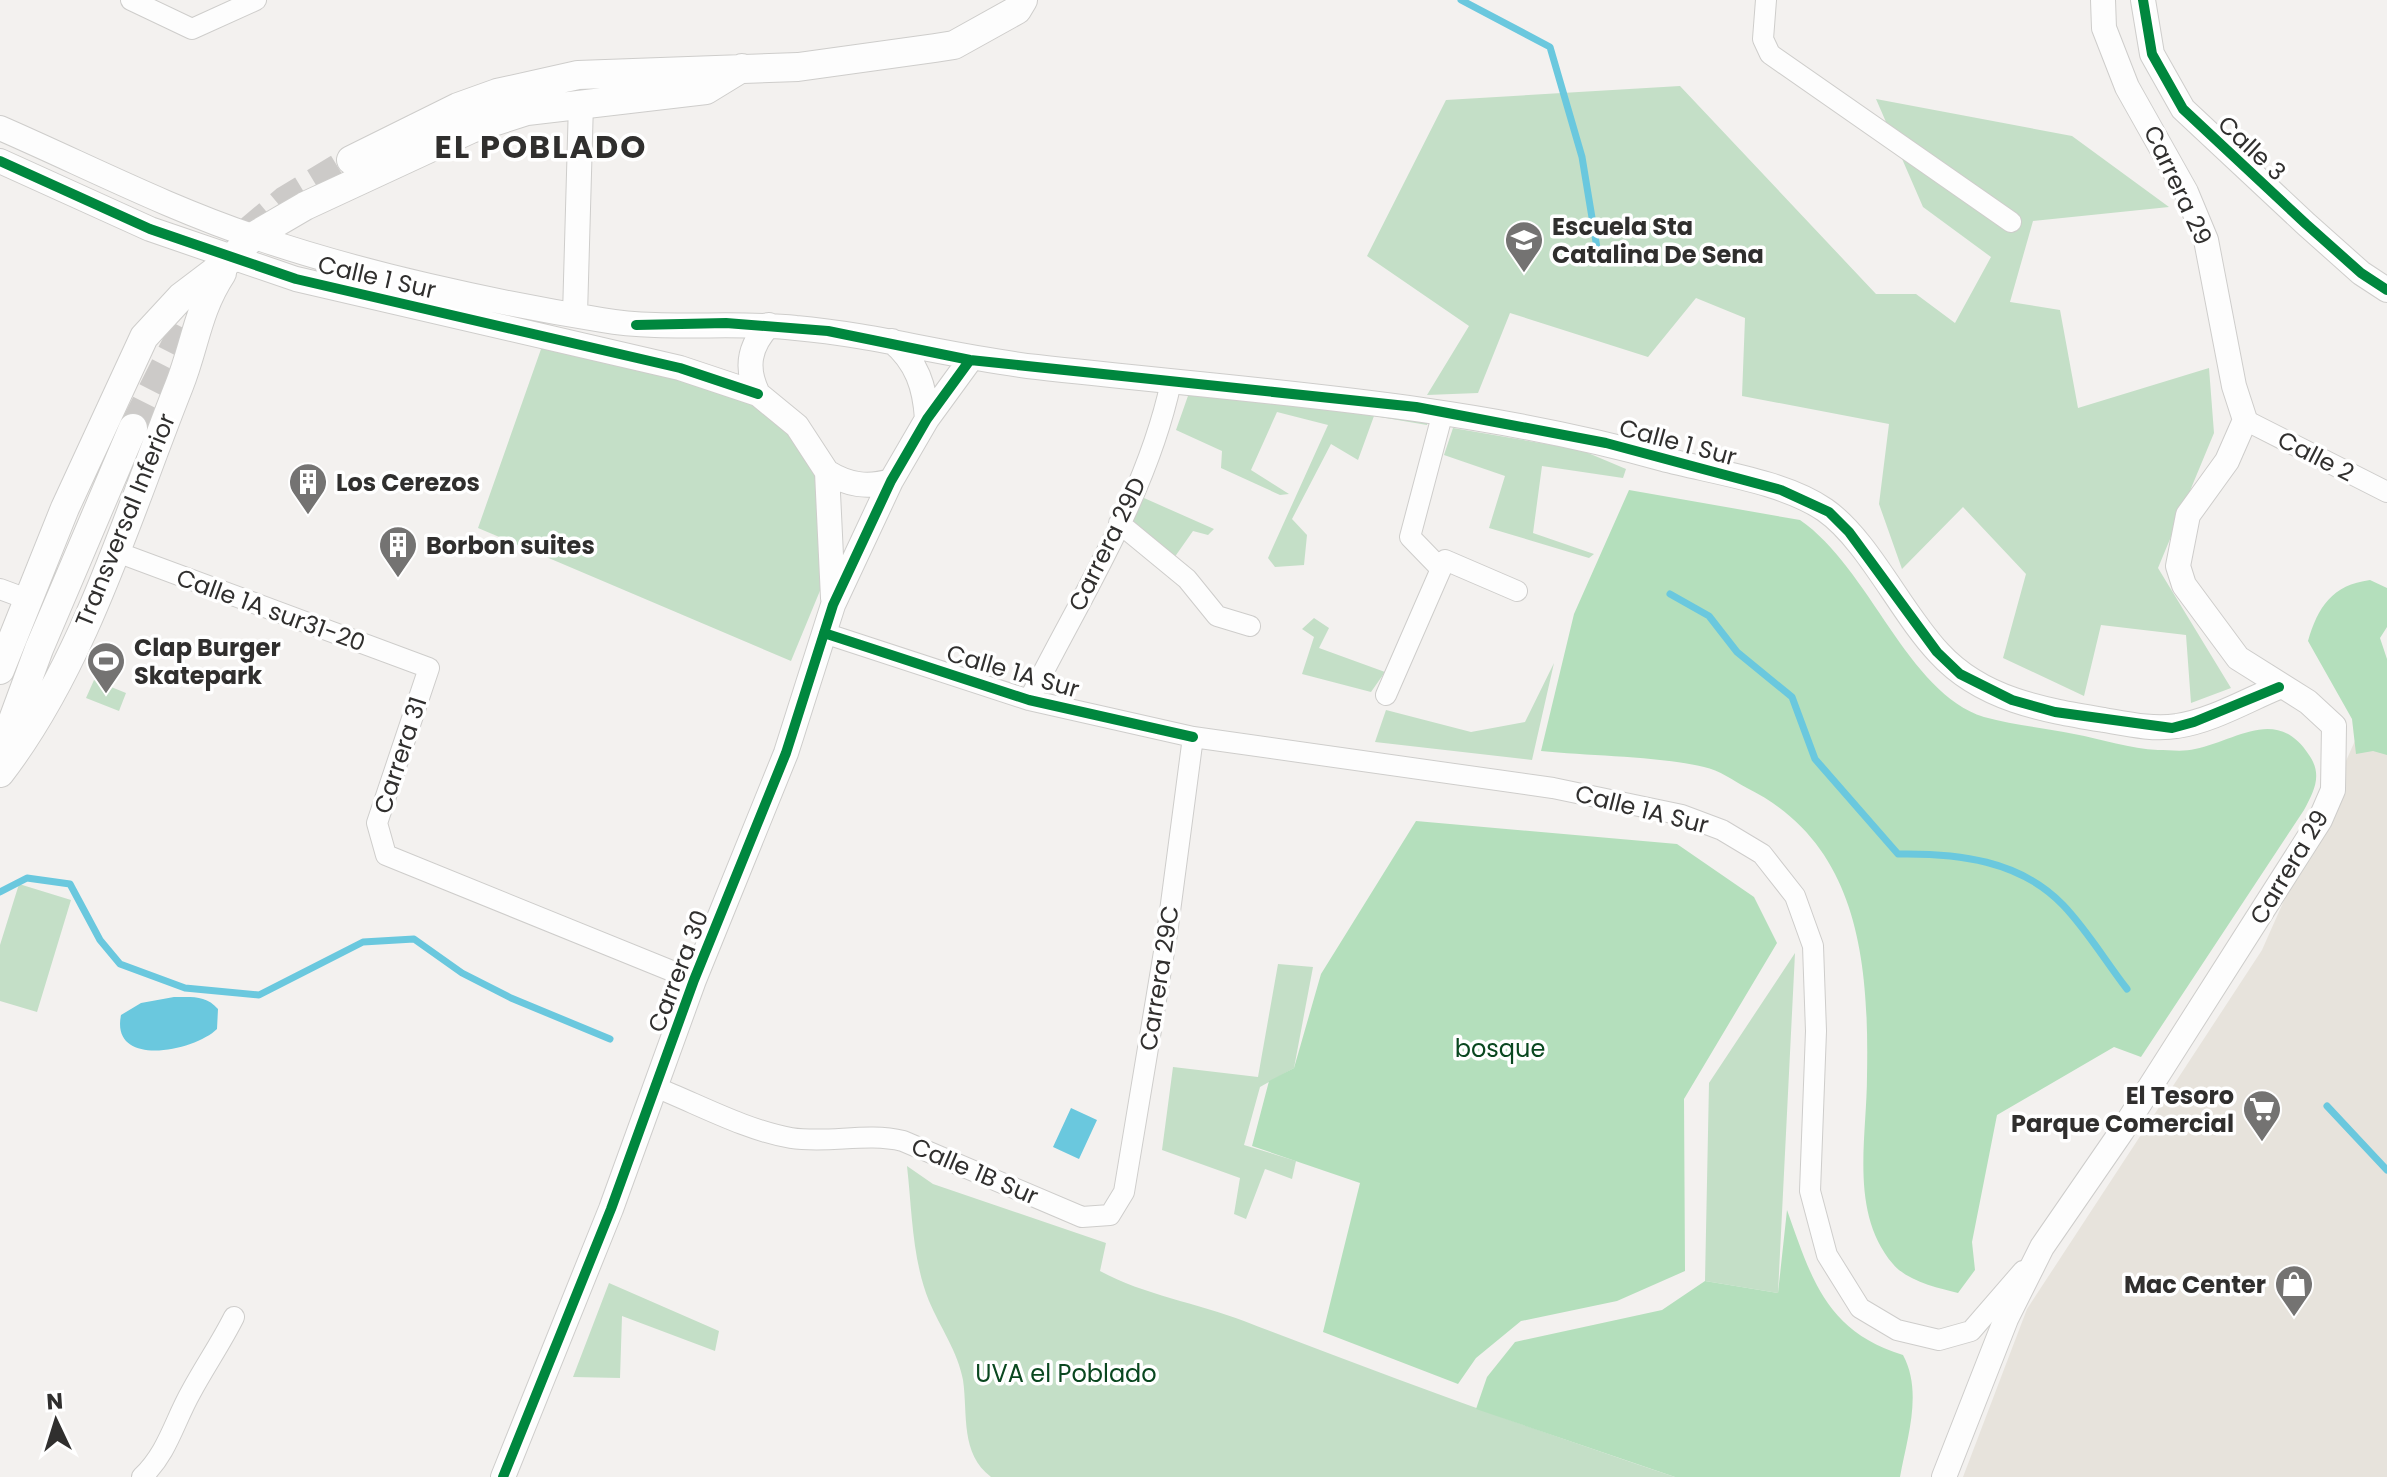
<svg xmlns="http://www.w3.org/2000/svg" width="2387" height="1477" font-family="Poppins,sans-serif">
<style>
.built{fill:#e7e3dc}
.green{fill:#c4dfc7}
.forest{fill:#b4dfbc}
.water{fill:#6ac8de}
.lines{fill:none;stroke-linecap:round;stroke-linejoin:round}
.stream{stroke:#6ac8de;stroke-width:7}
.secondary-tunnel{stroke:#cccac8;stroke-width:28;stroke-dasharray:28 14;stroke-linecap:butt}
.minor-casing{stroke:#cecdcb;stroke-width:22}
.tertiary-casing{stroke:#cecdcb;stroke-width:26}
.secondary-casing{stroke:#cecdcb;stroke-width:30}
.minor{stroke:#fdfdfd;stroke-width:20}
.tertiary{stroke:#fdfdfd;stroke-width:24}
.secondary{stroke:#fdfdfd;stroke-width:28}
.cycleway-casing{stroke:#fff;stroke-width:15}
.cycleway{stroke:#00873e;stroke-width:10}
.labels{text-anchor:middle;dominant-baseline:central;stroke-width:7;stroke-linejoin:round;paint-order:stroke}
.street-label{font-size:24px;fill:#302f2e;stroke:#fff}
.poi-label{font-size:24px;font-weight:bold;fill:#302f2e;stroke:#fff;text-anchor:start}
.park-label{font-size:24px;fill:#09471f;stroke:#fff}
.district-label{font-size:32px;font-weight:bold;letter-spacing:2px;fill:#302f2e;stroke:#fff}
</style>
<rect width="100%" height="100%" fill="#f3f1ef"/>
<path class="built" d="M2382 680 2387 682V1477H1963L2027 1309 2262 950Z"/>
<path class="green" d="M1680 86 1876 294H1916L1955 323 1991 257 1923 207 1876 99 2072 136 2169 207 2033 221 2010 302 2060 310 2078 408 2209 368 2214 433 2158 568 2231 688 2191 703 2186 635 2101 625 2084 696 2003 658 2026 574 1963 507 1902 569 1879 504 1889 424 1742 396 1745 318 1696 298 1648 357 1510 313 1478 393 1427 395 1469 326 1367 256 1446 100Z
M546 335 758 394 827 472 831 564 791 661 478 528Z
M1189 393 1429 416 1427 425 1374 416 1358 460 1331 444 1292 519 1307 535 1304 565 1275 567 1268 558 1328 425 1277 412 1251 470 1289 494 1280 495 1221 468 1222 451 1176 430Z
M1453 428 1581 450 1626 469 1623 478 1542 466 1533 533 1594 554 1589 558 1489 528 1505 476 1444 455Z
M1144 498 1214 529 1208 535 1193 531 1174 558 1128 522Z
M1314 618 1329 628 1319 648 1385 672 1371 692 1302 674 1314 637 1302 629Z
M1554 663 1532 760 1375 742 1386 710 1471 732 1525 722Z
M94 680 126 693 119 711 86 698Z
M19 884 71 900 37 1012 0 1001V945Z
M1795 953 1778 1293 1705 1281 1709 1083Z
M1278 964 1313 967 1294 1068 1260 1087 1244 1145 1296 1161 1292 1179 1265 1169 1246 1219 1234 1214 1240 1178 1162 1150 1173 1067 1258 1077Z
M907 1166 933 1184 1106 1243 1100 1271C1144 1295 1197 1303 1244 1321 1387 1376 1530 1429 1675 1477H991C960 1453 968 1415 963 1380 958 1352 940 1327 929 1301 912 1259 912 1210 907 1166Z
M609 1283 719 1331 715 1351 622 1316 620 1378 573 1377Z"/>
<path class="forest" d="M1629 490 1800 520C1870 568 1907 693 1984 717 2013 725 2045 728 2074 734 2101 739 2131 749 2158 750 2169 750 2184 752 2195 749 2236 741 2277 705 2309 755 2323 775 2314 791 2304 810L2141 1057 2114 1047 1997 1115 1972 1242 1975 1270 1958 1293C1938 1288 1907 1281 1893 1264 1849 1212 1867 1138 1867 1076 1869 964 1860 844 1747 788 1734 781 1719 770 1704 767 1657 756 1590 756 1541 751L1574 614Z
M2370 580 2387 588V627L2380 638 2387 659V755L2373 751 2356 754 2352 719 2308 641C2318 607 2332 585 2370 580Z
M1416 821 1677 844 1754 897 1777 943 1684 1099 1685 1271 1617 1301 1521 1321 1476 1358 1458 1384 1323 1332 1360 1183 1252 1146 1269 1081 1294 1068 1321 974Z
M1787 1210C1812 1280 1826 1331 1903 1355 1923 1392 1907 1438 1900 1477H1675L1476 1409 1487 1377 1515 1342 1662 1310 1705 1281 1778 1293Z"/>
<path class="water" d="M174 997C192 997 206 995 218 1009L217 1029C195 1051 110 1069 121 1015L141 1003Z
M1071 1108 1097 1120 1079 1159 1053 1147Z"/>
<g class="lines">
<path class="stream" d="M1461 0 1550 47 1582 157 1598 254
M1670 594 1709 616 1737 652 1792 697 1815 759 1898 854C1957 853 2020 860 2063 905 2087 930 2106 962 2127 989
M0 892 27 878 70 884 100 940 120 964 185 988 259 995 363 942 414 939 462 973 511 998 610 1039
M2327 1106 2387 1170"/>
<path class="secondary-tunnel" d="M247 232 285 200 351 160
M133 428 201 294"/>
<defs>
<path id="minor" d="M131 0 192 29 256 0
M1766 0 1763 39 1770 54 2011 222
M1443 412 1410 537 1441 569 1386 695 1445 560 1517 591
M2245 420 2387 492
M1119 523 1187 579 1217 616 1250 626
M114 551 429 668 377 823 386 855 694 980
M0 589 27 599
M824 633 1029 700 1193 737 1553 788 1682 815 1722 830 1762 854 1795 896 1813 946 1816 1031 1810 1191 1827 1255 1860 1308 1897 1330 1939 1340 1971 1331 2023 1271
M1029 700C1080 598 1147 495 1171 382
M655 1087C698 1104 745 1130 791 1138 829 1144 866 1132 903 1141L1082 1217 1110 1215 1124 1192 1167 934 1193 737
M142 1477C168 1452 174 1422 191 1392 205 1366 221 1343 234 1317"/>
<path id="tertiary" d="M2143 0 2152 54 2183 109 2306 224 2361 273 2387 290
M0 128C85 165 170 209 258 238 364 274 491 302 602 320 665 331 732 321 796 328 877 335 956 358 1037 367 1246 391 1459 402 1663 459 1712 472 1783 481 1825 510 1868 540 1901 613 1939 653 1982 700 2044 710 2104 720 2127 724 2154 730 2177 726 2212 721 2247 700 2279 687
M0 161 150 229 296 279 680 368 758 394 797 426 827 472 833 598
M575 315 581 103
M892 341C917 362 925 387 927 419
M758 394C745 368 749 346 769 325
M827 472C848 485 867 488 891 481
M503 1477 611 1209 694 980 786 753 833 605 891 481 927 419 970 360
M1944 1477 2006 1319 2042 1247 2122 1131 2320 820 2333 790 2334 726 2308 702 2238 658 2184 585 2178 566 2188 515 2227 461 2245 420 2234 386 2206 240 2186 192 2127 87 2104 28 2103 0"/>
<path id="secondary" d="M351 160 458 107 497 93 578 75 798 67 935 48 954 45 1017 10 1023 0
M0 670 65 508 144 337 181 297 231 259 252 237 305 206 471 129 527 111 706 90 742 68
M0 755 39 649 133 428
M0 773C84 664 128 514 179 386 195 346 197 311 222 273"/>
</defs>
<use href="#minor" class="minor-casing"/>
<use href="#tertiary" class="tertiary-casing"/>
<use href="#secondary" class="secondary-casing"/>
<use href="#minor" class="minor"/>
<use href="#tertiary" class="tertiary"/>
<use href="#secondary" class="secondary"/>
<defs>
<path id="cycleway" d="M2143 0 2152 54 2183 109 2306 224 2361 273 2387 290
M0 161 150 229 296 279 680 368 758 394
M636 325 726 323 828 331 970 360 1416 407 1606 443 1781 490 1829 512 1849 532 1937 652 1960 674 2012 700 2055 712 2172 728 2194 722 2279 687
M824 633 1029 700 1193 737
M503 1477 611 1209 694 980 786 753 833 605 891 481 927 419 970 360"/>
</defs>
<use href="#cycleway" class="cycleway-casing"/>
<use href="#cycleway" class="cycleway"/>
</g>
<defs>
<symbol id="school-pin" viewBox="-11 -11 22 30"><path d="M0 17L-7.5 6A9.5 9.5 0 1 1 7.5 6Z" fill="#747372" stroke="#fff"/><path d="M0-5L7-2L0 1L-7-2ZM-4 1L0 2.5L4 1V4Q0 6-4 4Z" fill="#fff"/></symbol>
<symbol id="building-pin" viewBox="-11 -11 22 30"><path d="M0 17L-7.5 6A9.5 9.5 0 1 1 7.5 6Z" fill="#747372" stroke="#fff"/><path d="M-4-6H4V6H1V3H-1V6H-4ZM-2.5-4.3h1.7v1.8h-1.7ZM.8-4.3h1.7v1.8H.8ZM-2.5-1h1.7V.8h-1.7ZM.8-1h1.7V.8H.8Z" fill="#fff"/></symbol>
<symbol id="stadium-pin" viewBox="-11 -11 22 30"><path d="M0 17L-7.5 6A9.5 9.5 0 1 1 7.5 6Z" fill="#747372" stroke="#fff"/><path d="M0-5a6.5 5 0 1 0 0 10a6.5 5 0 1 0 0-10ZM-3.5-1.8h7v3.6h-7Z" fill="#fff"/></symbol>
<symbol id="supermarket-pin" viewBox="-11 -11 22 30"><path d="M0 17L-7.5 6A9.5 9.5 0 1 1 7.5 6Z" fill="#747372" stroke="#fff"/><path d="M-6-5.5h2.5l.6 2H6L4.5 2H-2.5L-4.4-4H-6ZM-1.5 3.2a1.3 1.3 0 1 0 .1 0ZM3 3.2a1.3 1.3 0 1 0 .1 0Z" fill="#fff"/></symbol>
<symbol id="shop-pin" viewBox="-11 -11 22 30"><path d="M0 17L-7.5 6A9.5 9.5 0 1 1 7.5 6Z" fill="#747372" stroke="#fff"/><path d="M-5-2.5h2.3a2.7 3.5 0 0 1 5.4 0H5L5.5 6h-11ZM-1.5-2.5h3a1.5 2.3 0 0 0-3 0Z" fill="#fff"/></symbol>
</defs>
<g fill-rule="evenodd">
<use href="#school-pin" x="1502" y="218" width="44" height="60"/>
<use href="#building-pin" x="286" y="460" width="44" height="60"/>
<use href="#building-pin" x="376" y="523" width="44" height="60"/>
<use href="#stadium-pin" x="84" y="639" width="44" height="60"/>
<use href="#supermarket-pin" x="2240" y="1087" width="44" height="60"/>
<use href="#shop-pin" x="2272" y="1262" width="44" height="60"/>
</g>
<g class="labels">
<g class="street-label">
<text transform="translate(2252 148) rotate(43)">Calle 3</text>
<text transform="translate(2178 185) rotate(65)">Carrera 29</text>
<text transform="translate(377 277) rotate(13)">Calle 1 Sur</text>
<text transform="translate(1678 442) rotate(15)">Calle 1 Sur</text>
<text transform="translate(2316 456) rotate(27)">Calle 2</text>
<text transform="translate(125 520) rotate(-68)">Transversal Inferior</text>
<text transform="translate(1107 544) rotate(-64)">Carrera 29D</text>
<text transform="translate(271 610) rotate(20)">Calle 1A sur31-20</text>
<text transform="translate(1013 671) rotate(16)">Calle 1A Sur</text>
<text transform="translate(400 755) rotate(-72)">Carrera 31</text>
<text transform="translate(1642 809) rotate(14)">Calle 1A Sur</text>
<text transform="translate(2289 867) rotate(-59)">Carrera 29</text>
<text transform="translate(678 971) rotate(-69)">Carrera 30</text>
<text transform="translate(1159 978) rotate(-81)">Carrera 29C</text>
<text transform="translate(975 1171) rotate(23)">Calle 1B Sur</text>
</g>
<g class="poi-label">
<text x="1552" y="226">Escuela Sta<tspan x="1552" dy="28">Catalina De Sena</tspan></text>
<text x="336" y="482">Los Cerezos</text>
<text x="426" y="545">Borbon suites</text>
<text x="134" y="647">Clap Burger<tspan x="134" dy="28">Skatepark</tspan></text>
<text x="2234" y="1095" text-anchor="end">El Tesoro<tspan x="2234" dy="28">Parque Comercial</tspan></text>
<text x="2266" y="1284" text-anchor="end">Mac Center</text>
</g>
<g class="park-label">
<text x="1500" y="1048">bosque</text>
<text x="1066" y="1373">UVA el Poblado</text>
</g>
<g class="district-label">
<text x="541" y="146">EL POBLADO</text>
</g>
</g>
<g transform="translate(56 1421) rotate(356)" stroke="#ffffff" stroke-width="6" paint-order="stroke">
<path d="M0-6L14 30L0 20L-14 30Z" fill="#302f2e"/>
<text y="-12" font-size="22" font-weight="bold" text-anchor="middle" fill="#302f2e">N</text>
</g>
</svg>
